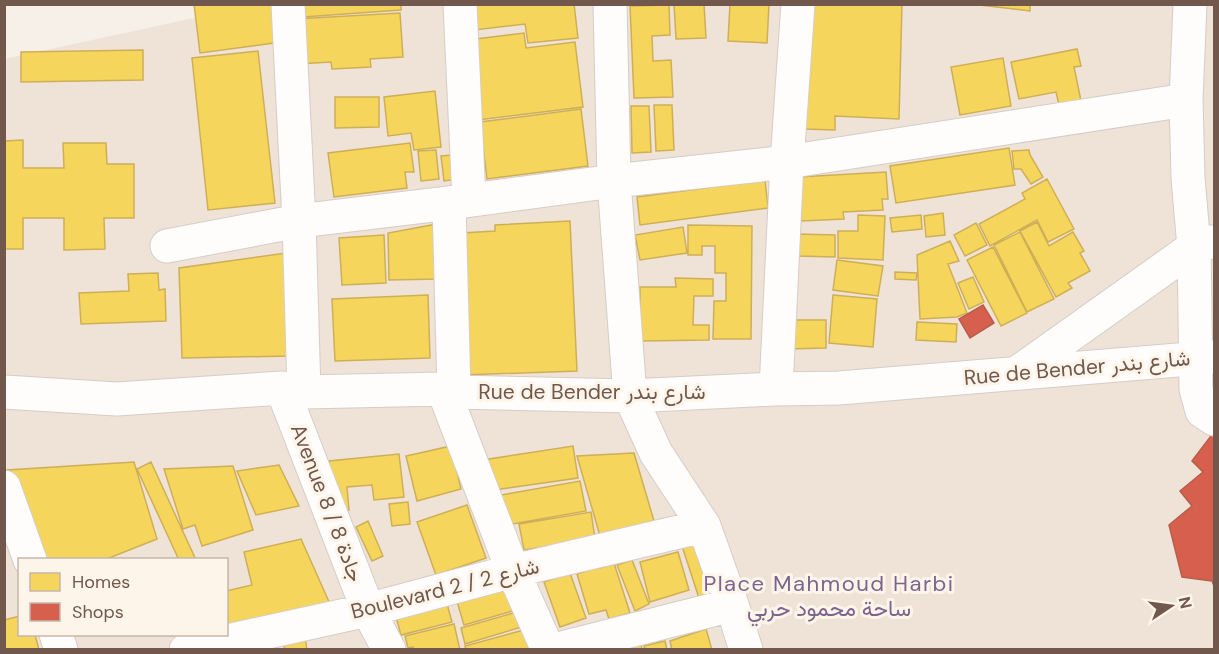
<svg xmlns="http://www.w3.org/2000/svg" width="1219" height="654" font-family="'DM Sans',Vazirmatn,sans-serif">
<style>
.residential{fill:#efe2d7;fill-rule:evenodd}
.homes{fill:#f6d55c;stroke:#ceaf57;stroke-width:1.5}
.shops{fill:#d6604d;stroke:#b85d4d;stroke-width:1.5}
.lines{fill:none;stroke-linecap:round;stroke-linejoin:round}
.minor-casing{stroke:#d5cdc7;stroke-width:35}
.minor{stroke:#fefdfc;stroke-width:33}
.labels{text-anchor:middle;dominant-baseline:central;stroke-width:6;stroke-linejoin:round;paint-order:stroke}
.street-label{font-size:21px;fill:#71574c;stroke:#fef5ea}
.neighbourhood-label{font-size:22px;letter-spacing:1.5px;fill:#7d638d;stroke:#fef5ea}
</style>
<rect width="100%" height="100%" fill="#f6f0e9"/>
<path class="residential" d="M259 4 1214 5V649H5L4 59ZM20 560H226V634H20Z"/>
<path class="homes" d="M194 4H277L281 42 200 53Z
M303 4H401V10L303 17Z
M471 4H574L578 38 528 43 525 24 474 30Z
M674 4H704L706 38 676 39Z
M730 4H769L767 43 728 41Z
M809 4H902L899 119 835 116V130L805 129Z
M971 4H1030V11Z
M669 5 670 35 652 36 653 61 671 60 673 97 634 98 630 6Z
M400 13 403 57 370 59 371 67 332 69 331 62 298 64 295 19Z
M524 33 526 48 575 42 583 107 478 120 468 40Z
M1077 49 1081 66 1074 67 1081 101 1059 105 1056 92 1019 99 1011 62Z
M143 50V80L21 82V52Z
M258 51 275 203 208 210 192 58Z
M1003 58 1011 106 960 115 951 67Z
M435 91 441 147 414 150 411 133 388 136 384 97Z
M335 97H379V127L335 128Z
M654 105H672L674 150 656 151Z
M631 106H649L651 152 632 153Z
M581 109 588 166 487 179 480 122Z
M23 140V168H64L63 143H106L107 164H134V218H104L105 249 64 250V218H23V249H4V141Z
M410 143 414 172H405L407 188 334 197 328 153Z
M1009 148 1015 185 896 203 890 166Z
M436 150 439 179 421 181 418 151Z
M1029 150 1030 155 1043 177 1031 184 1021 169H1014L1012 151Z
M453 155 457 179 444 181 441 156Z
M886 172 888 199H882L883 210 843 212 844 219 801 221 799 177Z
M1047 179 1074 229 1048 242 1037 220 990 246 979 224 1025 199 1022 193Z
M765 180 768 208 640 225 637 197Z
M943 213 945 235 926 237 924 216Z
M858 215 885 216 883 260 838 258V231H858Z
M921 215 922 229 892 232 890 218Z
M570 221 577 371 461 375 462 233 495 231V225Z
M1037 222 1049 246 1073 232 1084 251 1080 253 1090 271 1068 283 1072 288 1056 297 1020 231Z
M976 223 987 245 965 256 954 235Z
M437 224 439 279 389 280 388 233Z
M688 225 752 226 751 339H713L714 301H726V273H715V246H702V255H688Z
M683 227 687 253 640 260 635 235Z
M1020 232 1054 299 1027 312 994 245Z
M797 234 835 235V257L797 256Z
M384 235 386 283 342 285 339 238Z
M950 241 959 261 948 264 967 313 957 317 920 319 917 255Z
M993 247 1027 313 1001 326 967 260Z
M286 253 289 356 182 358 179 268Z
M837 260 883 266 878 296 833 290Z
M895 272 917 273 916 280 895 279Z
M158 273 159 290 165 289 166 321 81 324 79 293 129 291 128 274Z
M973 277 984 302 969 309 958 283Z
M675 278 713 279V296H694L693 325H709V340L640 341V287H676Z
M428 295 430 358 335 361 332 299Z
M833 295 877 299 873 347 829 343Z
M786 320H826V348L787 349Z
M917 322 957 324 956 342 916 340Z
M451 446 461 489 417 501 406 456Z
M573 446 578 478 488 491 483 460Z
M634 453 654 521 600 536 577 456Z
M399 454 404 497 374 500 372 485 347 487 349 510 334 511 329 461Z
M134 462 157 539 104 560H33L7 470Z
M151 462 196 560H179L137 469Z
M279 465 299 506 256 515 237 471Z
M233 466 253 530 202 546 195 525 183 529 164 469Z
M580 481 586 511 506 525 501 495Z
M408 502 410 524 392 526 389 504Z
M467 505 486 558 436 575 417 522Z
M591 512 595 538 524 550 519 524Z
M368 521 383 556 372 561 356 527Z
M301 539 330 604 226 627V591L252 585 244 552Z
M699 540 716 593 699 598 682 546Z
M678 552 689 590 650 602 640 562Z
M597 559 600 568 614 563 630 613 609 619 606 610 589 614 577 574 586 571 584 563Z
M632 560 649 604 635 611 617 565Z
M570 573 586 618 560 627 544 582Z
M508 582 516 610 464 625 456 598Z
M446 600 452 622 401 635 395 613Z
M524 610 528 625 465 644 461 628Z
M20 616V634H35L39 650H4V620Z
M454 624 460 650H413V647L408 648 405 636Z
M531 628 536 646 521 650H466L465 646Z
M706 629 712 650H672L670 641Z
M305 637 307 650H285L283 641Z
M665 641 667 650H645L644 646Z
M641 644 642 650H625Z"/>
<path class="shops" d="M983 305 994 323 970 338 959 319Z
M1214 432V586L1212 581 1182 577 1169 525 1192 506 1180 491 1203 472 1192 461Z"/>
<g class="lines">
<defs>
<path id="minor" d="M288 4 299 221 304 392
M460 4 469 200
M610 4 614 181 630 396 656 453 704 526 732 605 746 650
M1190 4 1186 100 1188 178 1194 247 1196 389 1202 411 1214 419
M449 203 454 392
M167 246 299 221 449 203 614 181 787 162 1186 100
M1017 373 1194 247 1210 242
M282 388 368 610 389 650
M443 389 513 571 548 650
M776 389 787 162 798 4
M4 392 117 399 282 388 304 392 443 389 454 392 630 396 776 389 839 388 1214 357
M4 487 30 560
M56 634 61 650
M186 650 368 610 513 571 704 526
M554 650 732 605"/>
</defs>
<use href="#minor" class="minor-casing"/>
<use href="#minor" class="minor"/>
</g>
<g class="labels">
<g class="street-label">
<text transform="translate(1077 368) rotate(-5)">Rue de Bender شارع بندر</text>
<text x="592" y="392">Rue de Bender شارع بندر</text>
<text transform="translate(327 503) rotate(69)">Avenue 8 / جادة 8</text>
<text transform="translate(445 589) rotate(-14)">Boulevard 2 / شارع 2</text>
</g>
<g class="neighbourhood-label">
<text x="829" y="583">Place Mahmoud Harbi<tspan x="829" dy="25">ساحة محمود حربي</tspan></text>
</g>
</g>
<rect width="1219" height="654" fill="none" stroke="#71574c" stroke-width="12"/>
<rect x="18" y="558" width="210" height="78" fill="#fef5ea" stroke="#c6b6ab" stroke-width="1.5"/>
<rect x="30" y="573" width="30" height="18" fill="#f6d55c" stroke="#c6b6ab" stroke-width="1.5"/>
<text x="72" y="588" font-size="18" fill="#71574c">Homes</text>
<rect x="30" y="603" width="30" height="18" fill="#d6604d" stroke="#c6b6ab" stroke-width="1.5"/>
<text x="72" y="618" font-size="18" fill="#71574c">Shops</text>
<g transform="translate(1171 606) rotate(77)" stroke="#fef5ea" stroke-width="4.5" paint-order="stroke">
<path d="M0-4.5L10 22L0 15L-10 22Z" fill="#71574c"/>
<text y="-9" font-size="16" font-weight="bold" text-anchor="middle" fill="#71574c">N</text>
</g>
</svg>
